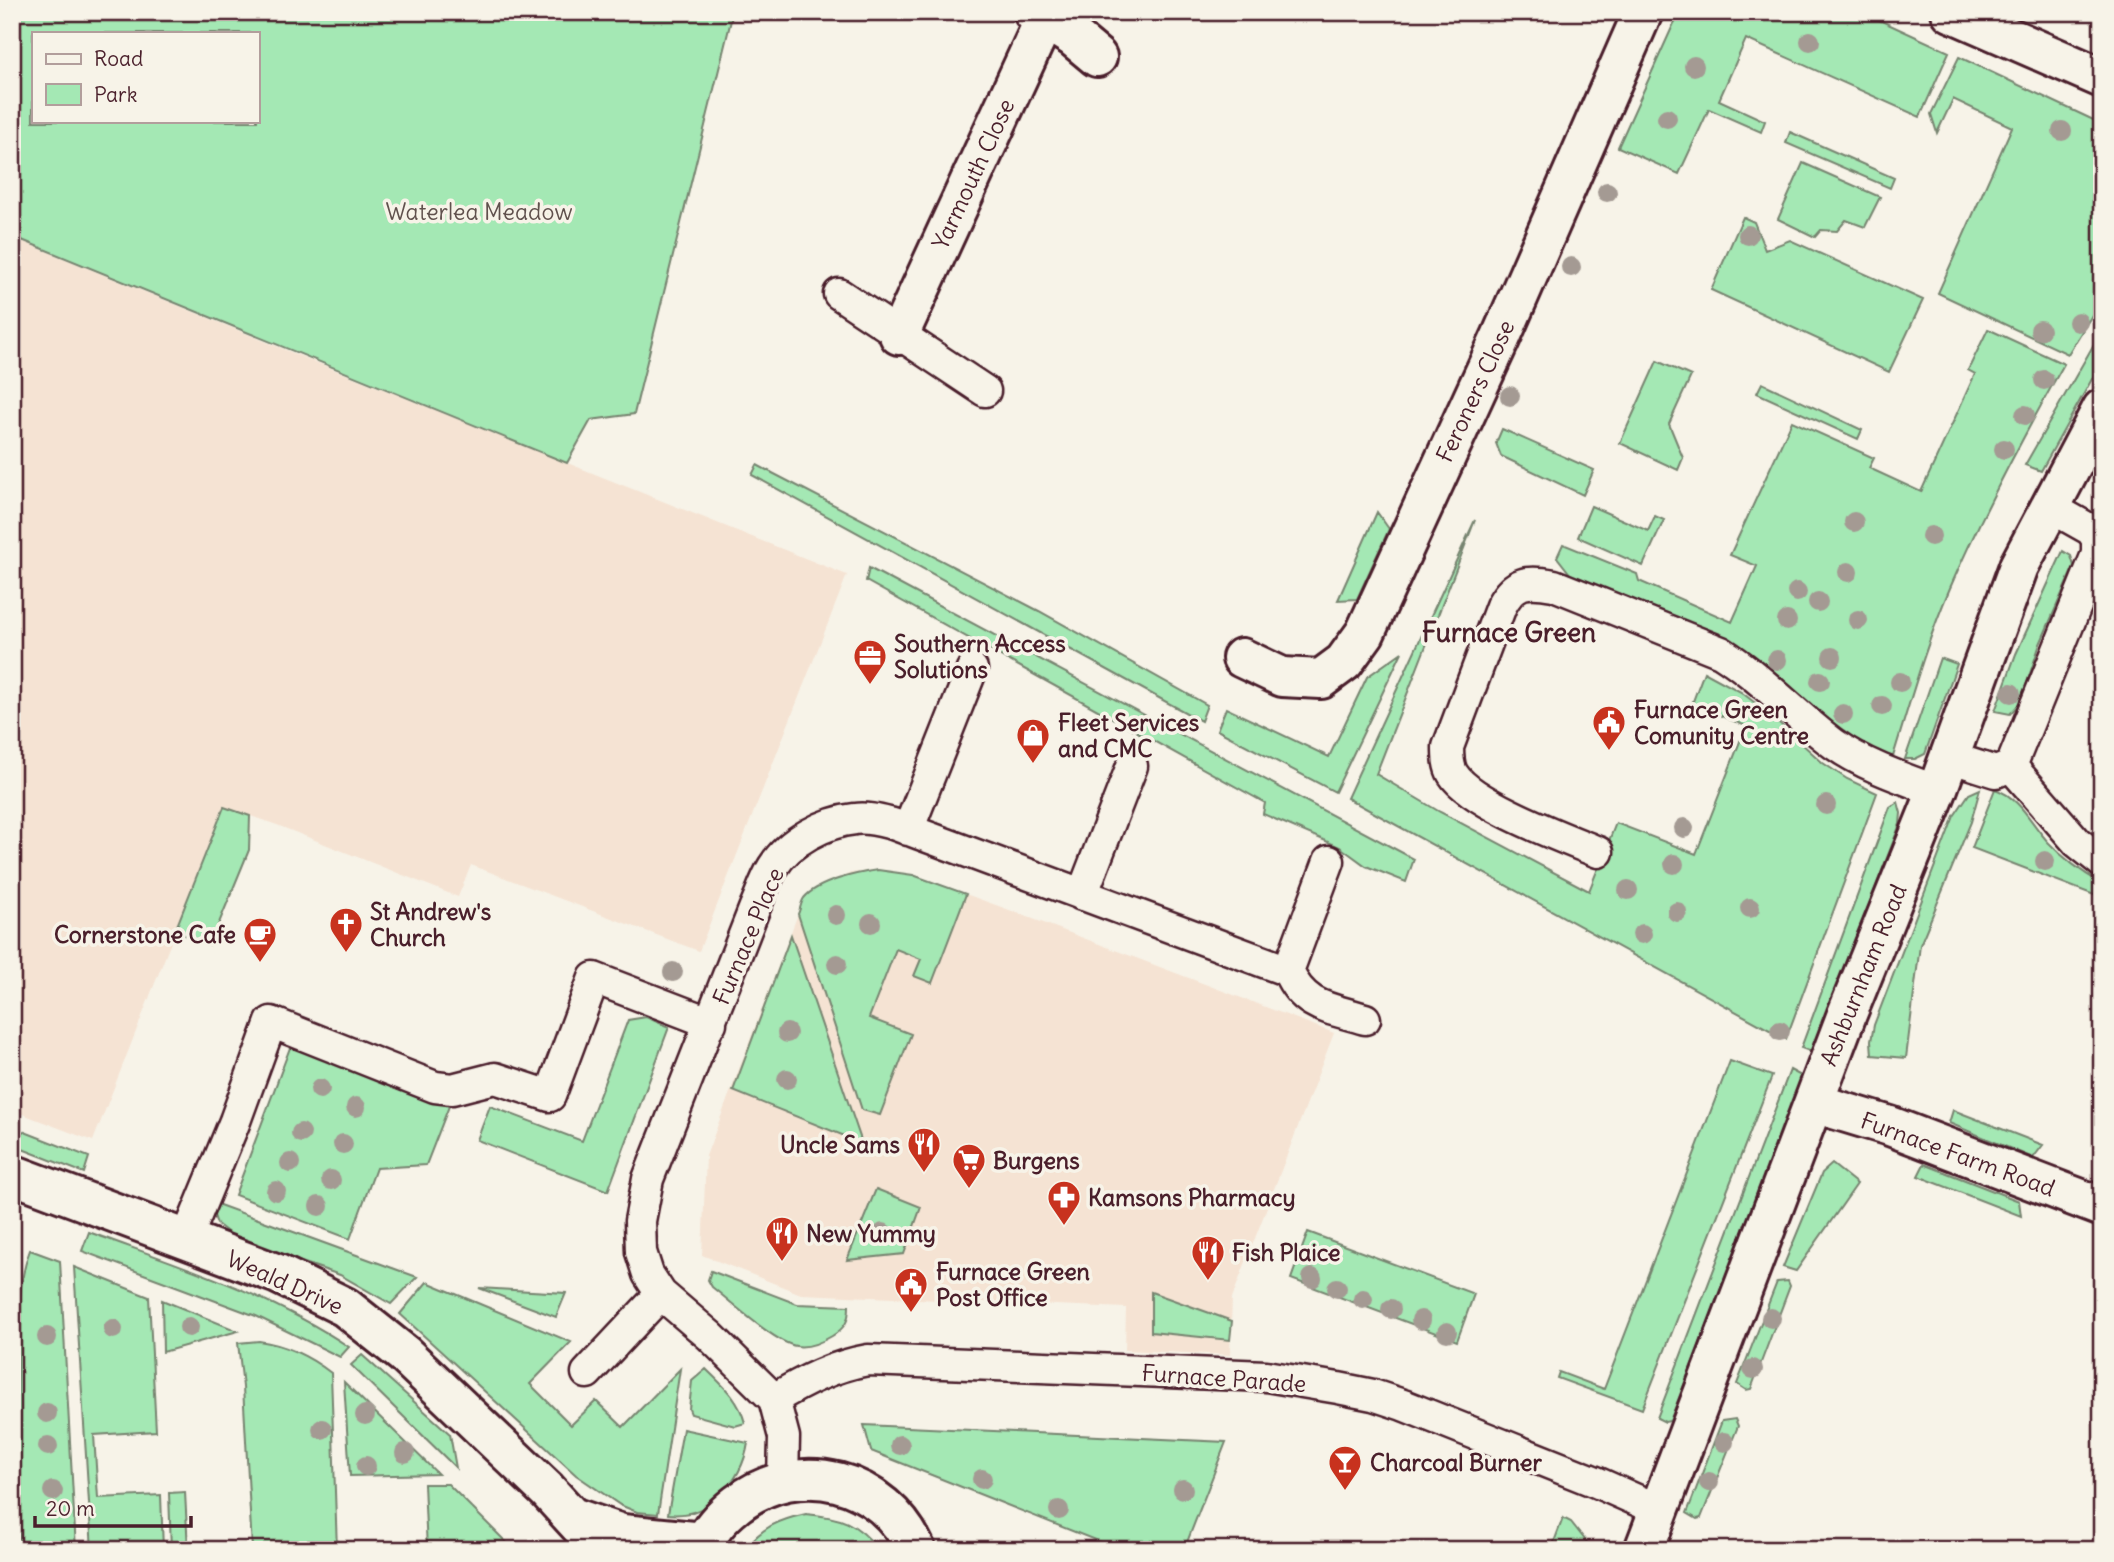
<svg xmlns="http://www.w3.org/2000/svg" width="2114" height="1562" font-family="Delius,sans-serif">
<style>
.built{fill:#f5e3d3}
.green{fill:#a4e8b4;stroke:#778470;stroke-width:2;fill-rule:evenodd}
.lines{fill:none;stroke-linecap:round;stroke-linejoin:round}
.service-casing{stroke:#4a1f2b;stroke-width:35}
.minor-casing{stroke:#4a1f2b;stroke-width:44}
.tertiary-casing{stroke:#4a1f2b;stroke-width:44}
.service{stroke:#f7f3e8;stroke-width:30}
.minor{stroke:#f7f3e8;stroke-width:38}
.tertiary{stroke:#f7f3e8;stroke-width:38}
.tree{fill:#a49a93}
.labels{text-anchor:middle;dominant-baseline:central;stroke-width:7;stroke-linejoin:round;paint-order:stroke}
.street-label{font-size:23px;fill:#4a1f2b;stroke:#f7f3e8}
.park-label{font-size:23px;fill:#60514d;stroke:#f7f3e8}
.poi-label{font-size:23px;font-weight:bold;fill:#4a1f2b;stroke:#f7f3e8;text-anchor:start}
.quarter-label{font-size:26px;font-weight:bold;fill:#4a1f2b;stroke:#f7f3e8}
</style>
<rect width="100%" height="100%" fill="#f7f3e8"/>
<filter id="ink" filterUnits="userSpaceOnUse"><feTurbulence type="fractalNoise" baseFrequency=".0143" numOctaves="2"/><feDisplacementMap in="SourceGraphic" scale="14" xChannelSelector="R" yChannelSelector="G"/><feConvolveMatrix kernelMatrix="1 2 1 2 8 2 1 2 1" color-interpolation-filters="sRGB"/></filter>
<g filter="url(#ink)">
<path class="built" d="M12 237 293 353 847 575 699 951 471 865 458 897 277 825 224 807 93 1141 12 1110Z
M878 870 913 875 1004 908 1334 1033 1232 1298 1230 1355 1125 1350 1126 1308 801 1294 702 1255 706 1156 804 898 822 886 851 873Z"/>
<path class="green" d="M12 12H733L634 414 591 420 567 463 12 236ZM33 33H257V121H33Z
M1679 12H1862L1949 52 1920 117 1746 39 1719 100 1765 121 1761 132 1709 109 1679 174 1618 147Z
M1959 57 2102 124V299L2068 354 1938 293 2012 127 1953 99 1937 133 1931 114Z
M1790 132 1894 178 1890 188 1786 143Z
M1803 163 1880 197 1865 227 1846 220 1837 231 1821 230 1815 237 1778 219Z
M1743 217 1754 222 1765 250 1790 240 1923 300 1889 372 1711 290Z
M1988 329 2064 364C2023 437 1983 511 1950 588 1926 643 1910 702 1892 760L1848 737 1719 635 1571 575 1557 557 1563 544 1637 574 1639 581 1732 622 1757 566 1730 555 1792 421 1874 458 1869 468 1921 492 1975 374 1968 370Z
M2102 330V361L2041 471 2025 465Z
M1657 361 1691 376 1669 424 1683 458 1678 470 1620 443Z
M1762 383 1862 430 1858 439 1757 393Z
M1502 429 1594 470 1583 495 1501 456 1496 443Z
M757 465 1039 611 1207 705 1201 721 752 475Z
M1591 506 1648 531 1655 516 1664 520 1643 566 1578 537Z
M1377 512 1389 529 1357 599 1338 600Z
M1475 520 1376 774 1440 812 1589 891 1616 823 1696 854 1746 726 1692 704 1704 672 1741 692 1767 712 1823 763 1847 779 1877 793 1786 1039 1347 798Z
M2063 551 2071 556 2074 566 2040 644 2020 703 2010 714 1995 711 2016 654Z
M869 568 1414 859 1406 882 1366 866 1340 847 1263 814 1265 803 866 581Z
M1402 652 1335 792 1217 730 1226 708 1329 757 1367 677Z
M1940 658 1957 664 1925 754 1915 759H1905Z
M1980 789 1971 822 1920 945 1906 1058 1872 1055 1871 1041 1874 1025 1954 816 1969 794Z
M1995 789C2021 798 2031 824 2049 843 2065 860 2082 872 2102 884V898L1972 848Z
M1898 802 1901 813 1900 824 1812 1052 1801 1048 1890 807Z
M224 807 250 816 249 850 210 945 175 931Z
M878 870 913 875 966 894 932 983 914 976 921 959 896 949 869 1018 911 1034 880 1115 862 1110 798 914C800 910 801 902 804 898 818 881 858 873 878 870Z
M791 935 862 1143 733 1091Z
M646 1017 669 1027 608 1191 477 1140 490 1106 582 1141 628 1020Z
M291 1045 449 1106 426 1165 376 1168 350 1239 235 1195Z
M1730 1061 1772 1076 1642 1409 1557 1378 1559 1372 1604 1389Z
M1790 1070 1803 1077 1670 1421 1665 1422 1657 1418Z
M1953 1110 2043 1145 2033 1158 1949 1123Z
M12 1127 89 1157 84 1173 12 1145Z
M1832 1164 1857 1184 1796 1271 1783 1267 1822 1173Z
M1924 1164 2019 1201 2021 1216 1918 1176Z
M876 1189 921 1207 904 1254 847 1260Z
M214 1203 417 1277 391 1304 340 1275 239 1241 217 1224 213 1213Z
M89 1232C178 1265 269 1293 349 1347L340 1357 256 1316 82 1251Z
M1308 1232 1474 1294 1457 1341 1291 1279Z
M30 1250 60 1261 76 1550H20C17 1489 17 1428 18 1367 19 1328 16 1287 30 1250Z
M74 1267 149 1297 156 1431 94 1435 98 1498 161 1495 163 1550H92Z
M711 1271 797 1304 849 1306C849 1321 845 1328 832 1336 822 1342 808 1348 796 1346 775 1343 730 1301 712 1287L708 1280Z
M1788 1281 1790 1286 1751 1389 1746 1390 1737 1384 1777 1282Z
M427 1282 571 1342 530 1384 571 1425 596 1401 623 1427 680 1369 658 1514 637 1512 620 1505 576 1475 400 1314Z
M479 1288 566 1293 556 1317Z
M1151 1292 1232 1321 1230 1340 1151 1332Z
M162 1300 238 1331 163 1352Z
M259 1341C287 1345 309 1356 331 1373L337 1550 252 1549 243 1387 238 1343Z
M362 1355 450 1434 456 1468 351 1365Z
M706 1369C723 1386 739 1399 745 1423L735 1426 691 1414 689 1409 692 1381Z
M344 1382 438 1474 350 1476Z
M1735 1419 1738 1426 1701 1518 1697 1519 1687 1513 1722 1421Z
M864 1425 1226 1442 1184 1550H1120L871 1451Z
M683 1429 748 1443C742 1481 709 1519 668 1514Z
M424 1484H448L514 1550H427Z
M185 1492 188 1550H171L169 1493Z
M806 1514C840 1517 857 1522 879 1550H744C762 1527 778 1520 806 1514Z
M1563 1518 1571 1522 1593 1550H1551Z"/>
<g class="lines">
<defs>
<path id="service" d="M839 294 985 391
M1949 757 1996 772 2011 766 2097 554V539L2091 530 2050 507
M2011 766 2077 842 2102 862
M908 830 972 669
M1598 852C1564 838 1472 804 1453 774 1448 766 1448 756 1448 747L1501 606C1514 581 1527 580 1554 585L1721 652C1762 678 1795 715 1834 744 1865 766 1902 778 1937 791
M1082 895 1132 766
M1288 971C1304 1008 1330 1008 1365 1019
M186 1240 235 1121 271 1022 435 1087 452 1089 495 1078 550 1096 594 978 711 1023
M587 1373 661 1294
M774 1399C804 1381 833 1366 868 1360L1266 1376 1338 1388 1373 1395 1403 1405 1596 1482 1659 1510
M783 1480 784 1437 774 1399 710 1336 661 1294 648 1274 641 1252 640 1221 648 1179 755 907C761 894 765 880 773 867 789 841 825 822 855 819 868 817 881 821 893 824L1288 971 1329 861"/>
<path id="minor" d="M1033 12 1073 37 1097 57
M1951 12 2102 78
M899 335 1048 12
M1242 658 1282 677 1321 679 1344 662 1365 633 1501 337 1643 12
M1814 1103 1890 1126 2102 1207
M1644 1550 1847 1014 1937 791 2019 566 2102 409"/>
<path id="tertiary" d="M12 1174 278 1274 345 1307 404 1354 547 1490 602 1550
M575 1518 622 1534 704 1542
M702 1550C707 1531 723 1515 737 1504 800 1456 884 1479 916 1550"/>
</defs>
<use href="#service" class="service-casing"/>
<use href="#minor" class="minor-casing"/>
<use href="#tertiary" class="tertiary-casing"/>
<use href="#service" class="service"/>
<use href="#minor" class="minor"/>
<use href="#tertiary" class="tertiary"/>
</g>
<g class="tree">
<circle cx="1810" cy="41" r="10"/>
<circle cx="1694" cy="66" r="10"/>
<circle cx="1667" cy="118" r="10"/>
<circle cx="2062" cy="131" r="10"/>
<circle cx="1607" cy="192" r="10"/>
<circle cx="1748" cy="235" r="10"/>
<circle cx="1571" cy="267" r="10"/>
<circle cx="2078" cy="322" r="10"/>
<circle cx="2040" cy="330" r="10"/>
<circle cx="2044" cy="380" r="10"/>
<circle cx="1510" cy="396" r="10"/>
<circle cx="2025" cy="415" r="10"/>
<circle cx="2004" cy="449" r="10"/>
<circle cx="1854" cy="522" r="10"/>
<circle cx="1931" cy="536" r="10"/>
<circle cx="1848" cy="572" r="10"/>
<circle cx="1797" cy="592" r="10"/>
<circle cx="1818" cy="602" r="10"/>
<circle cx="1858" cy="620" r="10"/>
<circle cx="1787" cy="621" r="10"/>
<circle cx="1832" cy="657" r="10"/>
<circle cx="1777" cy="660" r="10"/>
<circle cx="1820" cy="681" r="10"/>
<circle cx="1900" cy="682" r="10"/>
<circle cx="2011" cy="693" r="10"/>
<circle cx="1882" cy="706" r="10"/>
<circle cx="1843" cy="714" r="10"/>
<circle cx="1826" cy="805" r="10"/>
<circle cx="1684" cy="828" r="10"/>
<circle cx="2045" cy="861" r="10"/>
<circle cx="1674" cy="864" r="10"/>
<circle cx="1628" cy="890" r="10"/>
<circle cx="1750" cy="908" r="10"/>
<circle cx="1677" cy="912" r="10"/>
<circle cx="836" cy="915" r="10"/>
<circle cx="871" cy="923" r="10"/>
<circle cx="1642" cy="934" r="10"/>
<circle cx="837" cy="964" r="10"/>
<circle cx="673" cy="972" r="10"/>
<circle cx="1780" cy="1031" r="10"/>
<circle cx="787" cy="1033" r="10"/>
<circle cx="787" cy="1079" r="10"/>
<circle cx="320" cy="1089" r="10"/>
<circle cx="356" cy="1107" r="10"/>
<circle cx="301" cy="1133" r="10"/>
<circle cx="343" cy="1144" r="10"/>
<circle cx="290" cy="1163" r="10"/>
<circle cx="331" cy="1180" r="10"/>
<circle cx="276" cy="1191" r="10"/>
<circle cx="319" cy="1206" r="10"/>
<circle cx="883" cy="1233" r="10"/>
<circle cx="1312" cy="1278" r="10"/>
<circle cx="1337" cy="1288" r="10"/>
<circle cx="1363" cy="1299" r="10"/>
<circle cx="1391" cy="1309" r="10"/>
<circle cx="1771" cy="1318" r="10"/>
<circle cx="1421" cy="1320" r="10"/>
<circle cx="189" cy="1327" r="10"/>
<circle cx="113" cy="1329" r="10"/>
<circle cx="1447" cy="1332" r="10"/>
<circle cx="47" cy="1337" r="10"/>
<circle cx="1753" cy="1369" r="10"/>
<circle cx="47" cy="1413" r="10"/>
<circle cx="365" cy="1415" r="10"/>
<circle cx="322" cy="1429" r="10"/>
<circle cx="1724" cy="1442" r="10"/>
<circle cx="900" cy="1445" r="10"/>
<circle cx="48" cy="1446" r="10"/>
<circle cx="405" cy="1453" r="10"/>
<circle cx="366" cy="1466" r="10"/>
<circle cx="982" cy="1479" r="10"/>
<circle cx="1709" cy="1482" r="10"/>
<circle cx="1183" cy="1489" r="10"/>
<circle cx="53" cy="1491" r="10"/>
<circle cx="1059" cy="1510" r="10"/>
</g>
</g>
<defs>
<symbol id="office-pin" viewBox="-11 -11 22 30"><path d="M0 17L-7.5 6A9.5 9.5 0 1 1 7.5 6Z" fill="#c8321e" stroke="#f7f3e8"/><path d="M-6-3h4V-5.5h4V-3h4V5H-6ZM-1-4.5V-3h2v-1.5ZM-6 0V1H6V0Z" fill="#fff"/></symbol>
<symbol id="civic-pin" viewBox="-11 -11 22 30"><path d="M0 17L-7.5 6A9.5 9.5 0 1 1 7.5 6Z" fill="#c8321e" stroke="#f7f3e8"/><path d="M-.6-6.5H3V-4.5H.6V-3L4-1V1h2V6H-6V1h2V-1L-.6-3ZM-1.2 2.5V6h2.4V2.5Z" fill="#fff"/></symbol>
<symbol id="shop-pin" viewBox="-11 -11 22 30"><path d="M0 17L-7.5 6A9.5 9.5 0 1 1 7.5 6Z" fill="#c8321e" stroke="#f7f3e8"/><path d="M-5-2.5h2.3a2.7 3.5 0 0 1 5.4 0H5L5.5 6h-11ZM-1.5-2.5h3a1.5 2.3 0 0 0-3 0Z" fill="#fff"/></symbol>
<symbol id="church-pin" viewBox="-11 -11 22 30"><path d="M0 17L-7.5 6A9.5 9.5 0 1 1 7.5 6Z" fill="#c8321e" stroke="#f7f3e8"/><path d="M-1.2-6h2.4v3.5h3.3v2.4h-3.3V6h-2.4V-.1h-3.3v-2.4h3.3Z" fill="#fff"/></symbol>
<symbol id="cafe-pin" viewBox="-11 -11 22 30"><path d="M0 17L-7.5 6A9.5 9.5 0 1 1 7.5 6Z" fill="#c8321e" stroke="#f7f3e8"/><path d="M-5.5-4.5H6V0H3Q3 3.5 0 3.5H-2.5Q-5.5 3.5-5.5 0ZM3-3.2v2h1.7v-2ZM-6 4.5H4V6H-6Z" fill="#fff"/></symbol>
<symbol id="restaurant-pin" viewBox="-11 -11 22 30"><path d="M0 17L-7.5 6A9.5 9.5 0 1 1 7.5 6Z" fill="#c8321e" stroke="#f7f3e8"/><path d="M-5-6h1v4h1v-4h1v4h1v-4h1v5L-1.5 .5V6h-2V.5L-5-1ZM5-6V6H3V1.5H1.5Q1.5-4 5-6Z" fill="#fff"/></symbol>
<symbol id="supermarket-pin" viewBox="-11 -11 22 30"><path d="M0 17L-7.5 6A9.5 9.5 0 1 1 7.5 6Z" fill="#c8321e" stroke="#f7f3e8"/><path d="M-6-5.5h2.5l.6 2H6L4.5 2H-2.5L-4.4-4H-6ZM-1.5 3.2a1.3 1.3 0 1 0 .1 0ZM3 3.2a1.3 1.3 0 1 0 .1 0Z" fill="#fff"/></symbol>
<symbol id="pharmacy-pin" viewBox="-11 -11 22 30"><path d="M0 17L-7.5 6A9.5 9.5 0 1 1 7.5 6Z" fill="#c8321e" stroke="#f7f3e8"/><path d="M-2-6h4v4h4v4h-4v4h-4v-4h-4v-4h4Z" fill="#fff"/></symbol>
<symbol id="bar-pin" viewBox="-11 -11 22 30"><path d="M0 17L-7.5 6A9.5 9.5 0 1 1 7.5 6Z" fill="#c8321e" stroke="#f7f3e8"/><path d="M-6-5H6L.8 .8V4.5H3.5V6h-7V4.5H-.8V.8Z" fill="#fff"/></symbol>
</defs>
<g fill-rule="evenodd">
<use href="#office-pin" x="851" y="637" width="38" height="52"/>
<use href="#civic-pin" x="1590" y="703" width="38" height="52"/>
<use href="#shop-pin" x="1014" y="716" width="38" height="52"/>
<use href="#church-pin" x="327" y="905" width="38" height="52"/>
<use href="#cafe-pin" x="241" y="915" width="38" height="52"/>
<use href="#restaurant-pin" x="905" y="1125" width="38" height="52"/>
<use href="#supermarket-pin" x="950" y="1141" width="38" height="52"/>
<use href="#pharmacy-pin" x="1045" y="1178" width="38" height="52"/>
<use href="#restaurant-pin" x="763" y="1214" width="38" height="52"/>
<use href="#restaurant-pin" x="1189" y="1233" width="38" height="52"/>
<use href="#civic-pin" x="892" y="1265" width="38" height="52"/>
<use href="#bar-pin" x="1326" y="1443" width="38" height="52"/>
</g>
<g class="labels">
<g class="street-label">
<text transform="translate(973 174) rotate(-65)">Yarmouth Close</text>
<text transform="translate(1475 391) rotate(-65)">Feroners Close</text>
<text transform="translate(748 936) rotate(-67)">Furnace Place</text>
<text transform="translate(1863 975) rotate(-68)">Ashburnham Road</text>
<text transform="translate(1958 1154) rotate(20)">Furnace Farm Road</text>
<text transform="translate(285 1282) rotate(24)">Weald Drive</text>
<text transform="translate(1224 1378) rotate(4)">Furnace Parade</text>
</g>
<g class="park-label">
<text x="479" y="211">Waterlea Meadow</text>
</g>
<g class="poi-label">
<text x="894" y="643">Southern Access<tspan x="894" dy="26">Solutions</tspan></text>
<text x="1634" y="709">Furnace Green<tspan x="1634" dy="26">Comunity Centre</tspan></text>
<text x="1058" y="722">Fleet Services<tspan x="1058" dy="26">and CMC</tspan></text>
<text x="370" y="911">St Andrew's<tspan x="370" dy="26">Church</tspan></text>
<text x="236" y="934" text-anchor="end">Cornerstone Cafe</text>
<text x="900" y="1144" text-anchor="end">Uncle Sams</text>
<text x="993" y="1160">Burgens</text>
<text x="1088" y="1197">Kamsons Pharmacy</text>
<text x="806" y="1233">New Yummy</text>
<text x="1232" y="1252">Fish Plaice</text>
<text x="936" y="1271">Furnace Green<tspan x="936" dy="26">Post Office</tspan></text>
<text x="1370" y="1462">Charcoal Burner</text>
</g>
<g class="quarter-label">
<text x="1509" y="632">Furnace Green</text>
</g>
</g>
<rect width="2114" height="1562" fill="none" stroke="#f7f3e8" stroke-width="42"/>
<rect x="21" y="21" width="2072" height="1520" fill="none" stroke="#4a1f2b" stroke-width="2.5" filter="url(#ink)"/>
<rect x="32" y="32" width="228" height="91" fill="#f7f3e8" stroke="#b29e9c" stroke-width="2"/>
<rect x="46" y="54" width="35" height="10" fill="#f7f3e8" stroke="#b29e9c" stroke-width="2"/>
<text x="94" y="66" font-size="21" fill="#4a1f2b">Road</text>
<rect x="46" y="84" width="35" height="21" fill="#a4e8b4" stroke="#b29e9c" stroke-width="2"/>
<text x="94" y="102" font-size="21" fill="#4a1f2b">Park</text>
<path d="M35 1516v10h156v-10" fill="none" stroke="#4a1f2b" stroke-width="3.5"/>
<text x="46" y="1516" font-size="21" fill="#4a1f2b" stroke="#f7f3e8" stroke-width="5" paint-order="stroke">20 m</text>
</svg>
